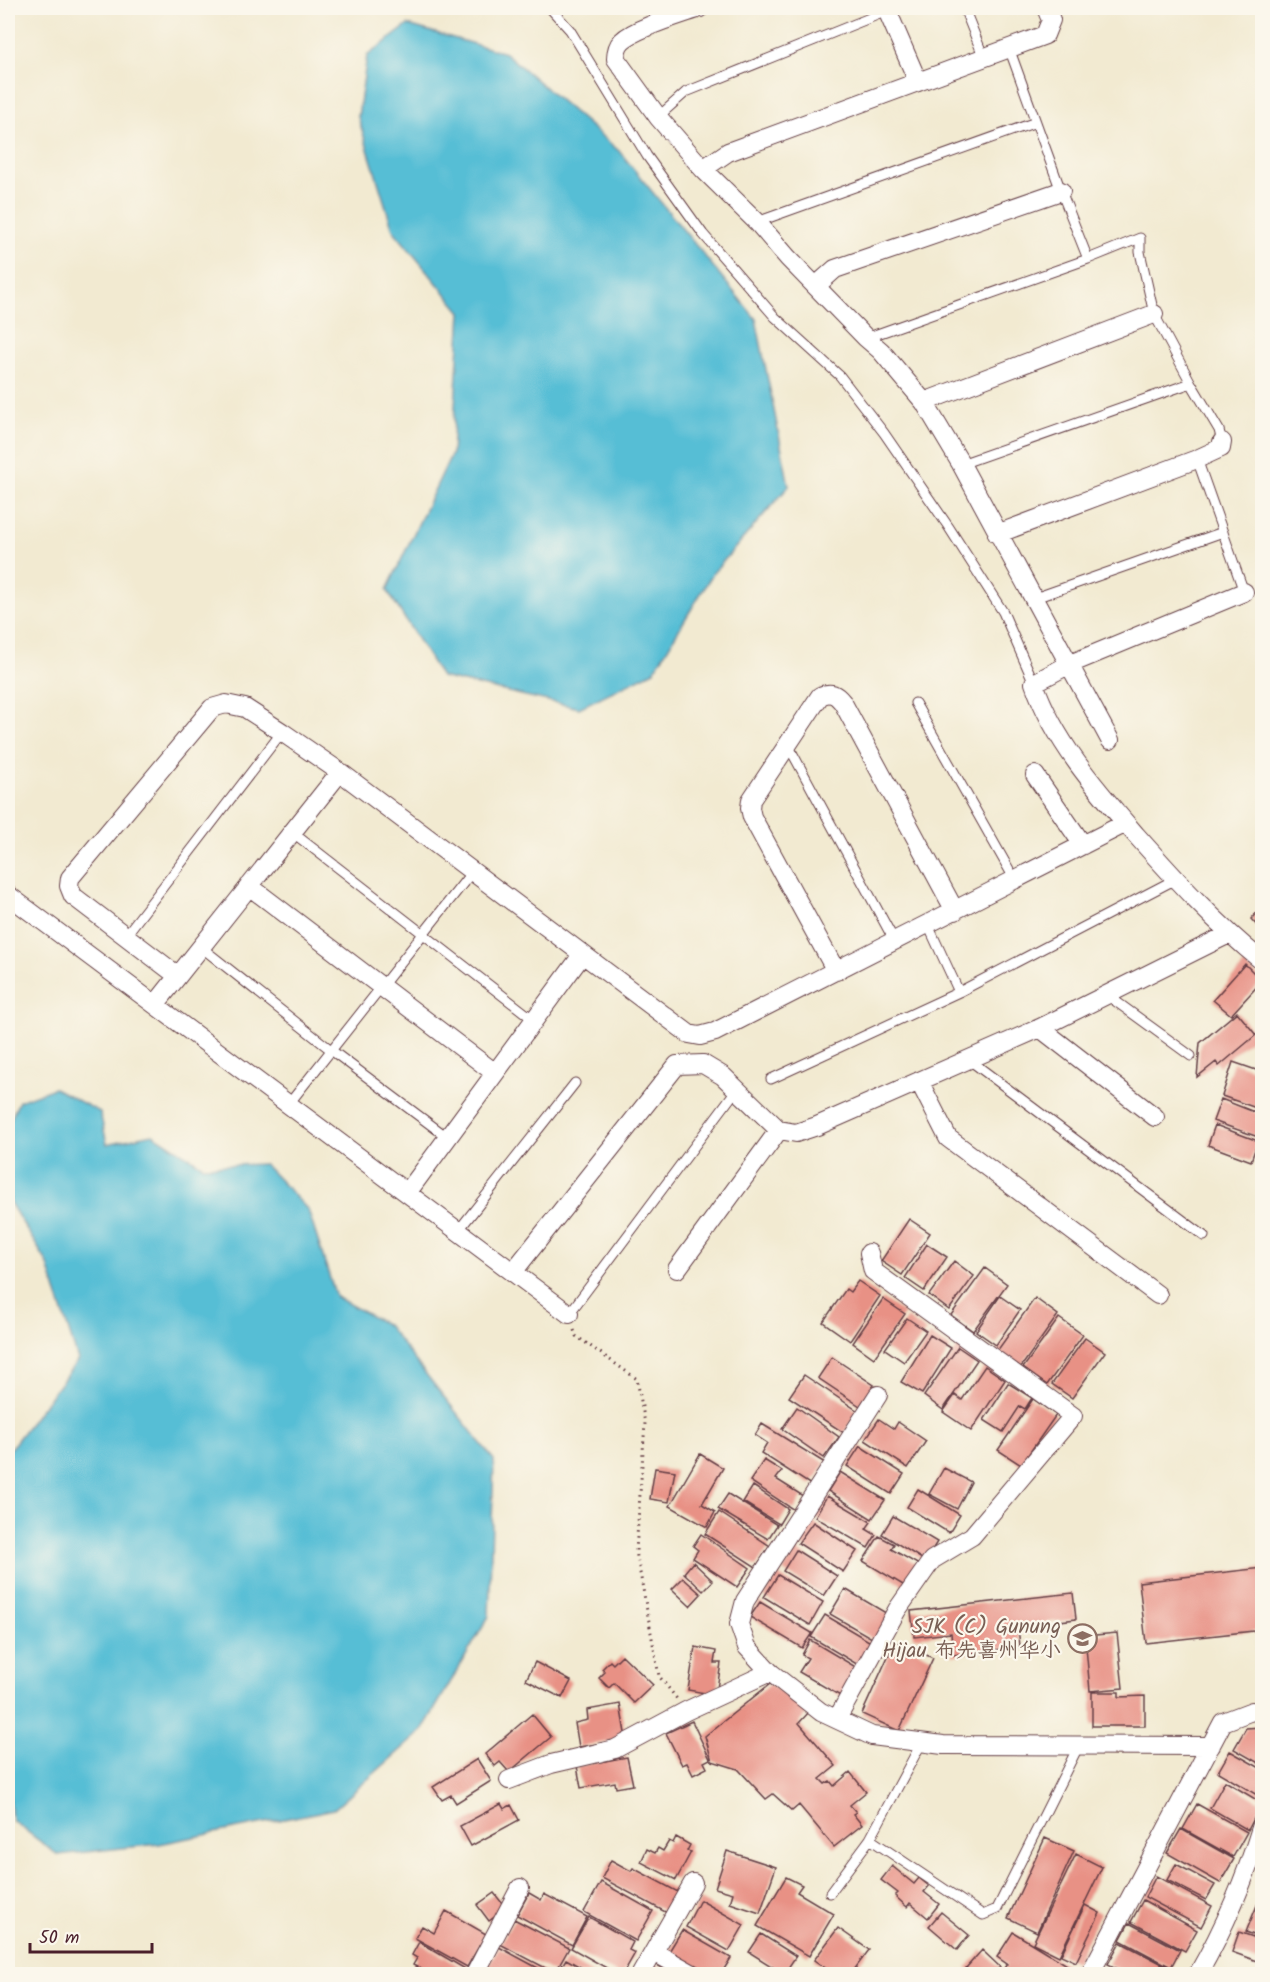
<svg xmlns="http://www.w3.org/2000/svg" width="1270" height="1982" font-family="Kalam,'LXGW WenKai TC',sans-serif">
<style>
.water{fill:#57bed5;stroke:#506e80;stroke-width:1.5}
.building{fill:#e89185}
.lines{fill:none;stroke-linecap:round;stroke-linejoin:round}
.service-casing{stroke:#633d44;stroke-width:11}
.minor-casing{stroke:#633d44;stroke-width:20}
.path{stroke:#633d44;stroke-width:3;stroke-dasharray:1.5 4.5;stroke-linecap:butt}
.service{stroke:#fff;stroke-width:9}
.minor{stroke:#fff;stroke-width:18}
.labels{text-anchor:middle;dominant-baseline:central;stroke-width:4.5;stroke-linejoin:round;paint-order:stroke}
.education-label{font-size:21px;fill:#785e54;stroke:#fbf7ec;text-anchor:end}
</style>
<rect width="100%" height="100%" fill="#fbf7ec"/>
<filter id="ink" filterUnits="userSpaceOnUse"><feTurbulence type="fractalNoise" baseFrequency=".0167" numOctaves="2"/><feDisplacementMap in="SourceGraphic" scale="12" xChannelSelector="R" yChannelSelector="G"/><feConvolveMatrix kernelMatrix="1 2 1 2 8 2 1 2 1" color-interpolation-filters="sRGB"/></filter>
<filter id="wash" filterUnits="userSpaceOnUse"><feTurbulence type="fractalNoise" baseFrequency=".008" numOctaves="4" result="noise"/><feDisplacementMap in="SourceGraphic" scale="24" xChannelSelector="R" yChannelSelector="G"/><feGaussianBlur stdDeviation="1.35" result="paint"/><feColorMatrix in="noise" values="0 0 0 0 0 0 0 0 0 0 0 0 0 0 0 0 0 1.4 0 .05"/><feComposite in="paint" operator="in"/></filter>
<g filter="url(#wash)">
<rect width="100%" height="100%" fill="#f2ead1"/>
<path class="water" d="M408 25 505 53 619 151 756 319 789 486 713 573 654 671 579 708 441 677 387 590 452 453 461 312 393 230 358 117 367 56Z
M54 1088 100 1112 107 1144 153 1134 203 1166 264 1164 308 1210 336 1297 387 1325 494 1460 489 1616 422 1731 334 1809 159 1844 58 1855 12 1820 8 1783V1452L78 1360 47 1262 10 1203 8 1125 19 1101Z"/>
<g id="blocks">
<path class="building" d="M1262 907V931L1251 919Z
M1245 964 1262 981 1231 1015 1213 1000Z
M1237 1012 1256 1035 1219 1066 1216 1062 1197 1077 1200 1043Z
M1233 1062 1262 1072V1110L1222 1096Z
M1221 1099 1262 1115V1133L1261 1138 1213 1121Z
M1215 1125 1258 1141 1251 1161 1208 1145Z
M909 1219 930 1233 902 1275 881 1261Z
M927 1244 947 1257 924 1291 905 1278Z
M954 1261 974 1276 949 1310 929 1295Z
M985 1268 1007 1284 973 1331 951 1315Z
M858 1281 880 1296 850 1341 823 1322 846 1289 850 1292Z
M1000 1296 1020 1310 996 1345 976 1331Z
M1035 1298 1058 1315 1021 1367 997 1351Z
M883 1299 905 1314 874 1358 853 1343Z
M907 1318 926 1331 904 1362 885 1349Z
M1059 1318 1083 1335 1047 1385 1023 1368Z
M930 1335 951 1348 922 1394 901 1382Z
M1085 1338 1105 1352 1072 1398 1052 1384Z
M958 1347 977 1360 943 1410 924 1396Z
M832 1357 874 1385 860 1406 818 1378Z
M985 1366 1005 1380 971 1431 943 1412 955 1395 962 1400Z
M804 1375 858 1411 844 1433 789 1397Z
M1008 1383 1032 1398 1025 1409 1020 1406 1003 1432 984 1420Z
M1033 1399 1056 1415 1021 1465 998 1450Z
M797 1407 839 1437 824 1458 782 1429Z
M879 1419 894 1429 898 1422 926 1441 908 1468 865 1440Z
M762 1424 825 1463 811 1485 761 1453 767 1443 755 1435Z
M860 1446 904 1474 891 1494 847 1466Z
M700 1454 723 1468 702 1504 715 1512 707 1527 670 1506Z
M764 1460 782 1471 776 1479 803 1496 794 1510 750 1481Z
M655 1468 675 1471 669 1502 650 1499Z
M944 1468 971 1482 957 1509 929 1494Z
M840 1472 885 1500 872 1519 828 1491Z
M753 1486 788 1509 779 1524 743 1502Z
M918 1489 960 1515 949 1533 907 1507Z
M728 1494 777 1525 768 1539 718 1509Z
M827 1496 871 1522 866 1529 876 1535 868 1548 815 1517Z
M719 1512 770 1546 756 1567 705 1534Z
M893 1516 937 1542 925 1561 882 1534Z
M813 1522 857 1551 843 1572 798 1543Z
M701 1534 750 1568 737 1587 693 1558 698 1550 693 1546Z
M879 1536 894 1544 891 1549 921 1566 908 1588 863 1561Z
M796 1550 837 1576 824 1596 783 1571Z
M693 1562 713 1581 703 1591 684 1573Z
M1262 1568V1630L1146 1643 1139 1582Z
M778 1575 823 1602 810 1625 764 1597Z
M683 1578 701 1594 690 1606 672 1589Z
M845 1589 891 1616 877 1641 830 1614Z
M1073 1593 1076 1619 1018 1626 1020 1647 953 1655 951 1633 914 1637 911 1611Z
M760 1602 812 1633 802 1648 750 1617Z
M825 1615 874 1644 860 1666 811 1637Z
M1117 1633 1123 1688 1090 1691 1085 1636Z
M810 1640 859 1669 842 1697 799 1672 808 1658 802 1655Z
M895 1641 933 1658 899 1731 862 1714Z
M695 1647 716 1651 714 1663H721L716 1695 688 1690Z
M622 1655 653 1685 634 1703 614 1683 609 1688 599 1678 605 1672 602 1669 610 1661 613 1664Z
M535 1662 571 1681 562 1698 526 1680Z
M770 1684 810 1711 799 1723 836 1766 820 1779 825 1784 830 1781 834 1786 850 1772 866 1792 850 1805 856 1812 853 1814 862 1825 834 1847 799 1805 792 1811 773 1794 766 1799 738 1769 712 1761 705 1736Z
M1092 1692H1119V1697L1145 1696V1726H1092Z
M620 1704 626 1739 579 1747 575 1723 588 1720 587 1710Z
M532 1714 551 1737 509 1772 500 1762 495 1766 485 1754Z
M692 1721 710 1759 704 1762 707 1768 693 1775 687 1763 682 1765 666 1733Z
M1262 1727V1765L1234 1749 1246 1728Z
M1230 1751 1262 1769V1798L1218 1772Z
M627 1757 633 1785 616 1788 615 1782 581 1788 577 1766Z
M477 1759 491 1781 456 1803 451 1795 442 1800 433 1787Z
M1225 1781 1262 1803 1248 1830 1210 1808Z
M501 1804 504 1809 511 1805 519 1820 471 1846 460 1826Z
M1197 1804 1247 1832 1233 1857 1183 1829Z
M1181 1829 1234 1859 1220 1883 1167 1853Z
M676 1837 690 1845 687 1851 691 1852 676 1880 641 1862 647 1849 655 1853 658 1848 663 1851 669 1841 673 1843Z
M1045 1838 1074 1851 1037 1932 1008 1918Z
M727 1851 776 1867 760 1913 730 1903 733 1893 715 1888Z
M1076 1854 1102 1867 1059 1956 1033 1943Z
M611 1860 631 1871 633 1868 680 1893 669 1914 602 1878Z
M1176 1864 1215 1885 1206 1900 1167 1880Z
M892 1866 914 1884 919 1878 929 1886 924 1892 939 1904 928 1918 910 1903 907 1907 895 1896 898 1893 881 1880Z
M1156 1876 1212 1906 1201 1927 1145 1897Z
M786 1877 802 1885 797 1892 834 1914 809 1956 757 1926Z
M601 1882 653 1911 636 1941 584 1912Z
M494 1893 506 1908 489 1921 477 1905Z
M529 1893 541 1900 544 1894 587 1917 572 1945 517 1915Z
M700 1900 744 1925 729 1951 686 1927Z
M1143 1900 1197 1930 1185 1951 1131 1922Z
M1258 1903 1262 1904V1938L1246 1932Z
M1085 1905 1100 1913 1076 1962 1061 1955Z
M446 1911 486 1934 467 1967 415 1938 422 1926 434 1933Z
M941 1912 969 1935 957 1950 929 1926Z
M589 1917 633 1942 629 1950 635 1953 623 1974H617L571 1948Z
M514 1919 569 1948 555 1973 500 1944Z
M1129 1923 1180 1950 1171 1967 1120 1940Z
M838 1928 869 1950 851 1974H834L814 1960Z
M682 1930 731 1958 721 1974H707L668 1953Z
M1013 1932 1072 1968 1068 1974H1000L1007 1964 997 1957Z
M1239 1932 1262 1940V1963L1232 1952Z
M761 1934 796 1956 784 1974 749 1952Z
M419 1942 467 1970 465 1974H430L413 1965 417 1958 412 1955Z
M1120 1942 1172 1969 1169 1974H1128L1108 1964Z
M499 1947 549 1974H498L487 1968Z
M982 1950 1000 1967 993 1974H973L966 1968Z
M566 1959 593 1974H557Z
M655 1964 674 1974H649Z"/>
</g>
</g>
<g filter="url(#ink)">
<use href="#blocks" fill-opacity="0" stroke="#633d44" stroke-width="1.5"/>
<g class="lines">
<defs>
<path id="service" d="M550 8 570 30 647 156 703 234 775 317 840 376 884 433 948 526 1003 612 1034 683
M964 8 984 58
M1009 48 1061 191 1088 259
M658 117 686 92 887 11
M757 222 1036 122
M866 338 1088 259 1140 238V252L1154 314 1191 383 1219 430 1222 442
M1197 459 1244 592
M961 464 1191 383
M1032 599 1223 532
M915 703 1015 880
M788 745 895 942
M292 832 534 1020
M928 925 959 992
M126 935 282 732
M201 947 331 1050 447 1137
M1107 995 1191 1056
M968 1059 1204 1236
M771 1079 959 992 1176 879
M288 1105 472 872
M458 1231 575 1083
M569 1314 737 1089
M870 1839 983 1915 997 1909 1079 1745
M830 1893 870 1839 922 1742"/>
<path id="minor" d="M700 8C680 15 635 28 622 41 617 46 616 53 616 59L658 117 703 169 757 222 788 258 866 338 881 351 924 402 961 464 1110 740
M886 8 918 82
M703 169 728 152 1045 35 1051 20 1046 8
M816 286 835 269 1061 191
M924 402 1154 314
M997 534 1197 459 1221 448 1222 442
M1244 592 1070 664 1034 683C1054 741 1096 789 1136 835 1176 880 1216 924 1262 961
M1035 775 1083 845
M249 886 495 1073
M8 895 569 1314
M836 971 752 817 750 808 751 800 820 696C831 691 836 694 843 703L955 911
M178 976 73 896 69 886 70 878 212 708 226 704 245 708 282 732 340 772 689 1034 700 1036 715 1032 1126 823
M155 1005 340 772
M1040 1028 1155 1117
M919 1081 948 1138 1158 1295
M407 1193 582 955
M677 1269 779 1130
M513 1272 677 1065 703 1064 723 1076 779 1130 796 1133 817 1126 1040 1028 1229 934
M878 1395 745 1601 739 1624 747 1647 770 1672 821 1712 872 1736 943 1745 1211 1746
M837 1719 897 1610 932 1560 972 1536 1073 1416 873 1271 869 1253
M509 1780 551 1764 615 1749 686 1711 770 1672
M654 1952 693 1974
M475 1974 520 1888
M641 1974 693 1883
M1090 1974 1223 1722 1252 1711 1262 1713
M1198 1974C1225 1927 1246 1877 1262 1825"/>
</defs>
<use href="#service" class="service-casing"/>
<use href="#minor" class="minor-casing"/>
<path class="path" d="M574 1330 576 1336 637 1379 645 1423 636 1551 659 1676 677 1699"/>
<use href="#service" class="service"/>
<use href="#minor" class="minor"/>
</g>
</g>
<defs>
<symbol id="school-ring" viewBox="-11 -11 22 22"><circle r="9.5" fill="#fbf7ec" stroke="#8d6e63" stroke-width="1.5"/><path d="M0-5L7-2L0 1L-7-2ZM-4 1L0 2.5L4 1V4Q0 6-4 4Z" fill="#8d6e63"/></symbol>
</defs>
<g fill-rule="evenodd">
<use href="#school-ring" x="1066" y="1622" width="33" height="33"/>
</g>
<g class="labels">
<g class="education-label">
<text x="1061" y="1627">SJK (C) Gunung<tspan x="1061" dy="24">Hijau 布先喜州华小</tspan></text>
</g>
</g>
<rect width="1270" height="1982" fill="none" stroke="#fbf7ec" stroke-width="30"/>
<path d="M30 1943v9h122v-9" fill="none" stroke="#4a1f2b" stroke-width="3"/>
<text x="39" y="1943" font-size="18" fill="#4a1f2b" stroke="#fbf7ec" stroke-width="4.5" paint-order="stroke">50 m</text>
</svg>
